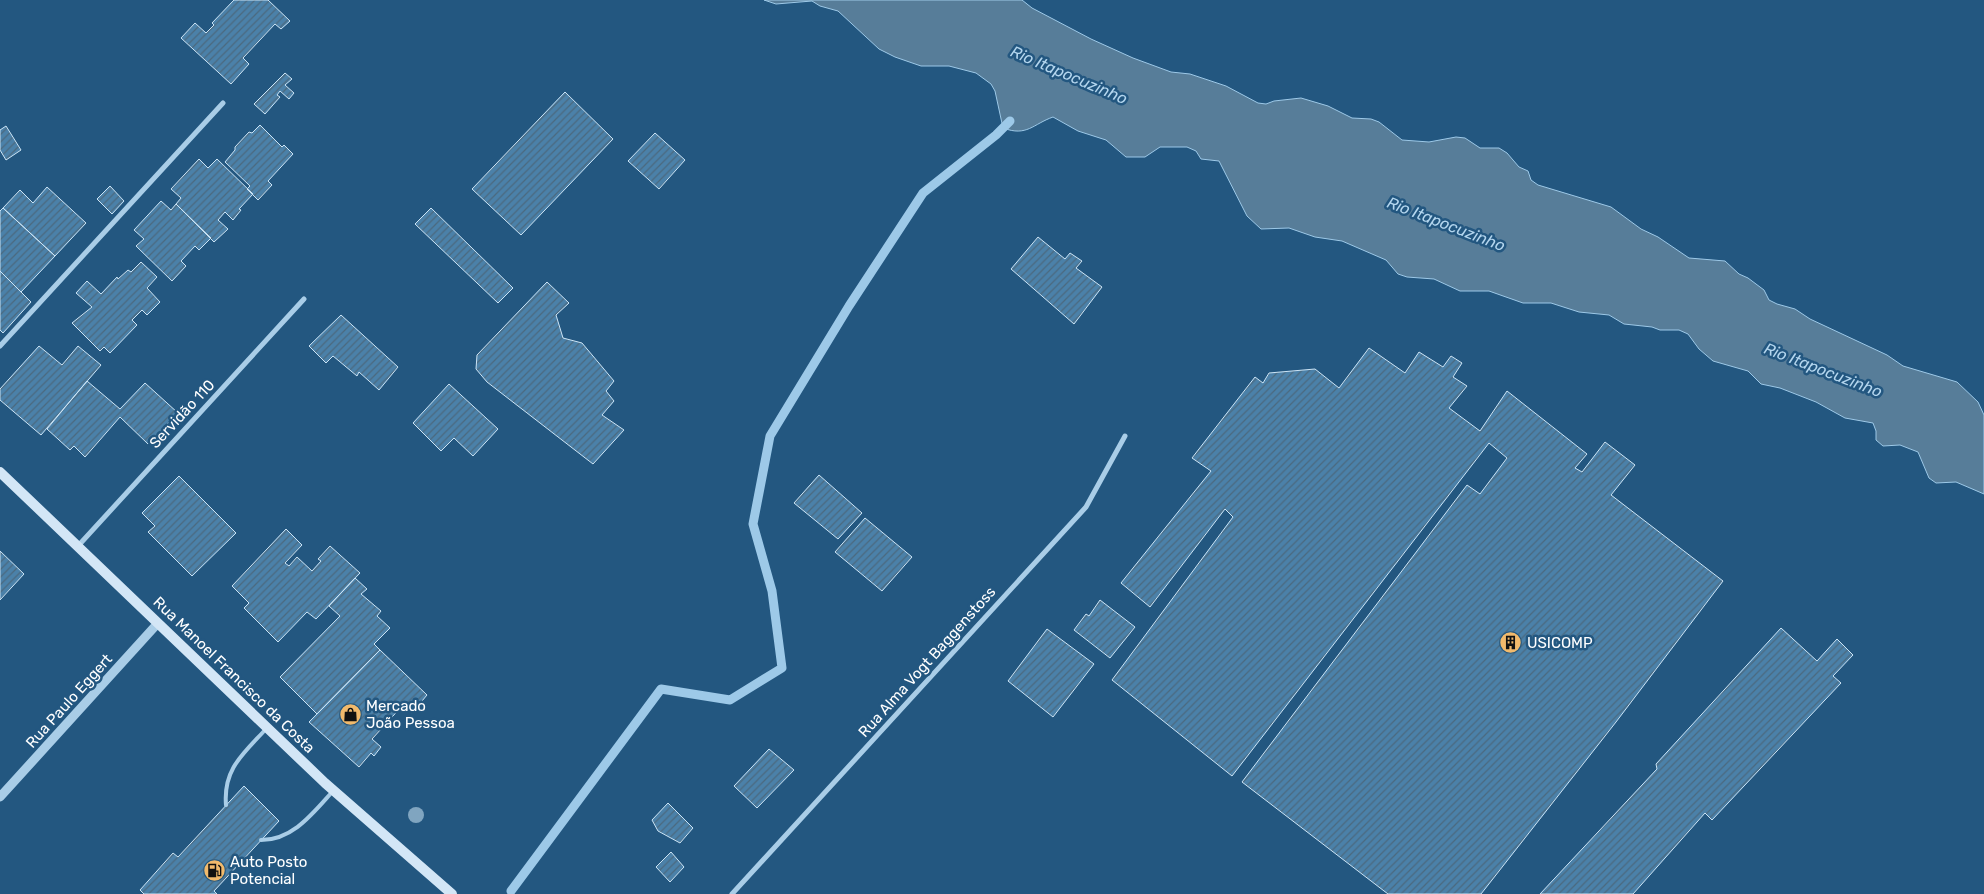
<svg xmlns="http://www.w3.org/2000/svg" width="1984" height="894" font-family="Rubik,sans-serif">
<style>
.water{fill:#577d99;stroke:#9dc9e8}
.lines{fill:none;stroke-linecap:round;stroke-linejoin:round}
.stream{stroke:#9dc9e8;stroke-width:9}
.building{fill:url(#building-hatch);stroke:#cce4f5}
.service{stroke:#a9cde7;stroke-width:4}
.minor{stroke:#a9cde7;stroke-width:5}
.tertiary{stroke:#a9cde7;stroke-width:9}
.secondary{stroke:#d3e6f6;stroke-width:10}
.tree{fill:#80a5c0}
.labels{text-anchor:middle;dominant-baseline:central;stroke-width:5;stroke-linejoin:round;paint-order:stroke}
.street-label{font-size:15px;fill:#fff;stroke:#235780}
.poi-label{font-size:15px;fill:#fff;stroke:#235780;text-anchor:start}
.water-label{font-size:16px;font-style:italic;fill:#b4d6ee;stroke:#235780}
</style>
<defs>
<pattern id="building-hatch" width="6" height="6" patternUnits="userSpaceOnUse" patternTransform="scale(1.25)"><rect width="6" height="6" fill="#4b81a9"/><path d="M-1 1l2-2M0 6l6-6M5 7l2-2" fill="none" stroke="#4b697f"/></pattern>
</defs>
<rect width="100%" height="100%" fill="#235780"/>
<path class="water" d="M764 0H1022L1032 8 1091 39 1133 58 1171 72 1190 74 1226 86 1258 103 1266 104 1274 101 1301 98 1328 106 1352 118 1371 119 1379 122 1402 140 1429 142 1456 137 1465 138 1480 148H1499L1507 153 1519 167 1528 171 1531 180 1538 185 1611 207 1641 229 1658 237 1689 258 1725 261 1739 274 1748 278 1764 290 1769 300 1777 304 1795 309 1810 319 1887 355 1903 366 1957 382 1978 402 1984 415V494L1956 482 1936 483 1929 478 1918 452 1900 445 1883 446 1876 440V431L1873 423 1845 418 1816 402 1780 388 1761 384 1748 371 1713 361 1699 349 1688 334 1679 330H1660L1652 327 1624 324 1609 315 1579 312 1551 303H1523L1489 291H1460L1434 279 1407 277 1398 274 1386 260 1342 241 1315 237 1289 228 1261 229 1247 216 1219 161 1201 159 1196 151 1187 147H1160L1145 157H1126L1106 140 1078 131 1053 117C1033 124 1027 137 1003 128L995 91 991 84 976 73 949 66H921L895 57 879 49 838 11 820 6 812 1 776 4Z"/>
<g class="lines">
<path class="stream" d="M511 891 661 689 730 700 782 668 772 591 753 524 770 436 849 306 923 193 996 135 1010 121"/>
</g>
<path class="building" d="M234 0H268L290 21 281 29 275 24 243 58 249 64 231 84 181 38 195 23 206 33 214 25 212 23Z
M285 73 292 79 285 85 294 93 289 99 280 91 277 95 280 97 265 114 254 104Z
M565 92 613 139 521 235 472 189Z
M260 125 282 147 284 145 293 154 268 181 272 185 258 200 247 189 250 186 225 162 235 150V147L249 132 252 133Z
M6 126 21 150 6 160 0 150V130Z
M655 133 685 160 659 189 628 161Z
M199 159 208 168 217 159 253 194 239 209 241 210 233 220 225 212 218 220 228 229 214 242 176 204 181 198 171 189Z
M110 186 124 201 112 214 97 199Z
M47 187 86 223 55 256 3 208 20 190 33 203Z
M161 201 171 210 176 204 211 238 199 250 195 246 181 261 186 266 172 281 136 246 144 239 134 230Z
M3 208 55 256 21 292 0 271V211Z
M431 208 513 288 498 303 415 224Z
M1038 237 1065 259 1070 253 1082 261 1076 268 1102 287 1074 324 1011 269Z
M141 262 157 277 147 288 160 302 147 315 142 310 132 320 137 325 110 353 104 347 100 351 72 323 92 307 76 293 87 281 101 294 117 277 118 279 128 270 131 272Z
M0 271 31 302 3 333 0 330Z
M547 282 569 303 556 315 563 338 582 343 614 381 606 391 614 401 602 415 624 430 593 464 487 382 476 369 477 355Z
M341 315 398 367 379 390 359 372 357 376 333 356 326 363 309 346Z
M39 346 62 365 78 346 101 365 41 435 0 400V389Z
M1369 348 1405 373 1419 352 1443 367 1451 356 1462 363 1453 377 1467 386 1449 408 1480 431 1507 391 1587 454 1575 468 1582 472 1605 442 1635 465 1611 495 1723 581 1616 722 1481 894H1388L1242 782 1467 485 1480 494 1507 458 1489 443 1232 776 1112 680 1233 517 1225 509 1150 607 1121 583 1211 471 1192 458 1255 377 1263 383 1269 373 1315 369 1339 388Z
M87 381 120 409 145 383 178 413 148 444 120 417 85 457 74 446 70 450 47 429Z
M449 384 498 429 473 456 454 438 441 451 413 423Z
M819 475 862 513 838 539 794 503Z
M179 476 236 533 192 576 148 532 155 526 142 513Z
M865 518 912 557 882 591 835 552Z
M286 529 302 545 285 563 289 566 297 557 312 571 321 561 318 559 330 546 360 573 316 619 307 612 278 642 244 608 249 603 232 586Z
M0 551 24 574 0 600Z
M355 578 367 589 361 594 381 611 377 616 390 628 374 644 380 650 317 714 280 677 340 616 329 606Z
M1100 600 1135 627 1110 658 1074 630 1086 614 1089 616Z
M1781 628 1817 661 1837 639 1853 655 1833 676 1841 683 1712 820 1705 813 1633 894H1540L1657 769 1656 764Z
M1047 629 1094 664 1053 717 1008 681Z
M380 650 427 695 412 713 403 705 372 739 381 747 374 756 371 753 359 767 309 722Z
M769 749 794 770 757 808 734 786Z
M244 786 279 821 214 891 217 894H144L140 890 173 853 178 857Z
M668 803 693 828 680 843 658 831 652 820Z
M671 852 684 867 670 882 656 867Z"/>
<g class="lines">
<path class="service" d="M226 805C223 769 243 754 266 729
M261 840C293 840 313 813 333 791"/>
<path class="minor" d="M0 346 223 103
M78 546 304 299
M732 894 1086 507 1125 436"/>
<path class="tertiary" d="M0 797 158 623"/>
<path class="secondary" d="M0 472 325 783 452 894"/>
</g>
<circle class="tree" cx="416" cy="815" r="8"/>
<defs>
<symbol id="building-disc" viewBox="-11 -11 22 22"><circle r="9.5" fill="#f2ba6c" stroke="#235780"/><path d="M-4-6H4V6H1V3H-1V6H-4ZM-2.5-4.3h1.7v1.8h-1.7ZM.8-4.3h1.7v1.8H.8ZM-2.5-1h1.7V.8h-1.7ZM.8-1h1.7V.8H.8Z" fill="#111"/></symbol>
<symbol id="shop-disc" viewBox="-11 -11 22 22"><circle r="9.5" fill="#f2ba6c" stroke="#235780"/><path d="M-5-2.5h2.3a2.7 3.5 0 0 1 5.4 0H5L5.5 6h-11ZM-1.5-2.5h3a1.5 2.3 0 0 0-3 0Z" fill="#111"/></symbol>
<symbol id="fuel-disc" viewBox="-11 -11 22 22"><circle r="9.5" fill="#f2ba6c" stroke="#235780"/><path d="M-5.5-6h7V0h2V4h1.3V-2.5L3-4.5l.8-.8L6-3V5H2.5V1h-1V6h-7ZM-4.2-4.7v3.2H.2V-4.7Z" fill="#111"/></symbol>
</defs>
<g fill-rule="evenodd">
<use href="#building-disc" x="1498" y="630" width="25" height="25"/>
<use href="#shop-disc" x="338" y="702" width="25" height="25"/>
<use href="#fuel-disc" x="202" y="858" width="25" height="25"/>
</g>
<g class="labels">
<g class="street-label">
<text transform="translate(182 414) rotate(-47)">Servidão 110</text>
<text transform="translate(927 662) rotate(-48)">Rua Alma Vogt Baggenstoss</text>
<text transform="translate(234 675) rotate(44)">Rua Manoel Francisco da Costa</text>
<text transform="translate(69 701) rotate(-48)">Rua Paulo Eggert</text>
</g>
<g class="poi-label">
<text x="1527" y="643">USICOMP</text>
<text x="366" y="706">Mercado<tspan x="366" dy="17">João Pessoa</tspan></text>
<text x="230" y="862">Auto Posto<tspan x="230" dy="17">Potencial</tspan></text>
</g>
<g class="water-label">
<text transform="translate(1069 75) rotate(23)">Rio Itapocuzinho</text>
<text transform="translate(1446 224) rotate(21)">Rio Itapocuzinho</text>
<text transform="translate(1823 370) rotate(21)">Rio Itapocuzinho</text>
</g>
</g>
</svg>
